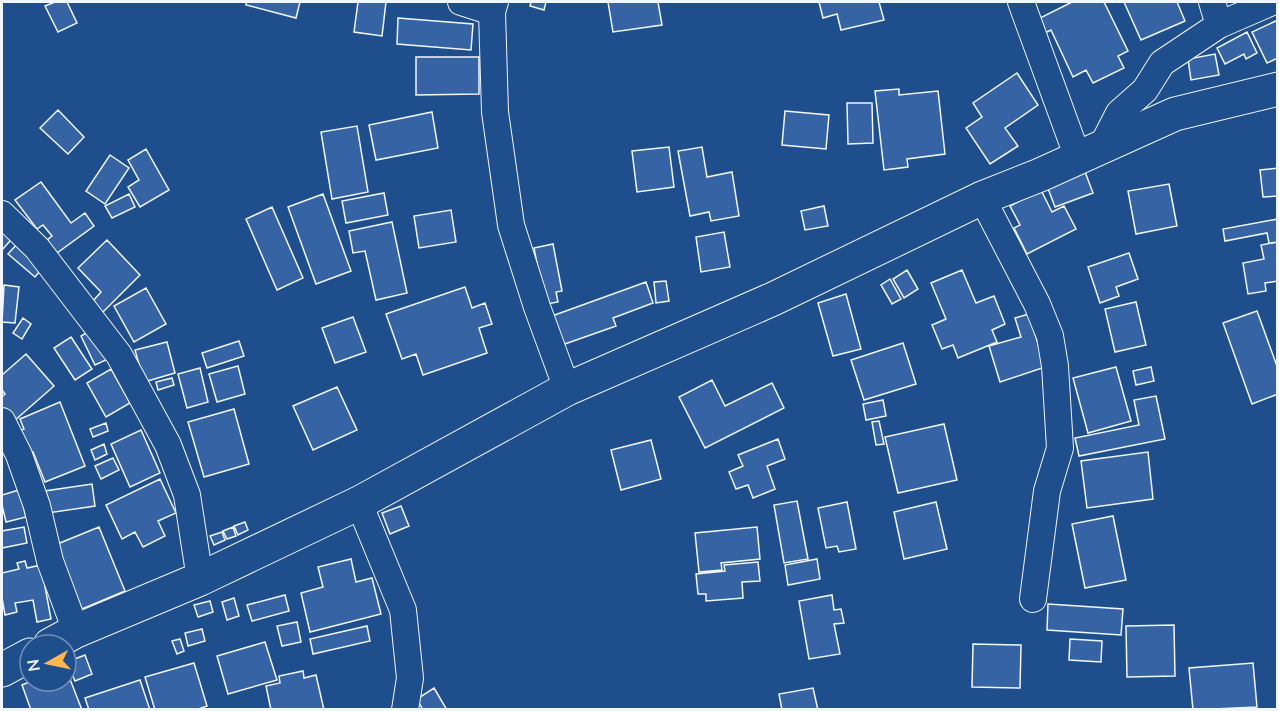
<svg xmlns="http://www.w3.org/2000/svg" width="1279" height="711" font-family="Mulish,sans-serif">
<style>
.building{fill:#3563a3;stroke:#f2f6ff;stroke-width:1.5}
.lines{fill:none;stroke-linecap:round;stroke-linejoin:round}
.minor-casing{stroke:#f2f6ff;stroke-width:28}
.major-casing{stroke:#f2f6ff;stroke-width:35}
.minor{stroke:#1f4e8c;stroke-width:26}
.major{stroke:#1f4e8c;stroke-width:33}
</style>
<rect width="100%" height="100%" fill="#1f4e8c"/>
<path class="building" d="M55 2H67L77 23 58 32 45 6Z
M246 2H300L296 18 246 5Z
M358 2H386L382 36 354 32Z
M531 2H546L544 10 530 6Z
M608 2H658L662 25 613 32Z
M819 2H879L884 20 841 30 837 14 823 18Z
M1072 2H1104L1128 51 1118 56 1124 68 1093 83 1086 70 1073 77 1051 30 1045 33 1038 19Z
M1124 2H1177L1185 21 1141 40Z
M398 18 473 24 471 50 397 44Z
M1278 20V58L1267 63 1252 32Z
M1247 32 1257 53 1246 59 1244 54 1225 64 1217 48Z
M1215 54 1219 75 1191 80 1188 59Z
M416 57H479V94L416 95Z
M1017 73 1038 105 1005 128 1018 146 990 164 966 128 982 117 973 103Z
M899 89V95L938 91 945 154 907 159 908 167 884 170 875 91Z
M847 103H872L873 143 848 144Z
M58 110 84 137 68 154 40 128Z
M785 111 829 115 826 149 782 145Z
M432 112 438 148 376 160 369 125Z
M357 126 368 192 332 199 321 132Z
M669 147 674 187 637 192 632 151Z
M702 147 707 177 732 172 739 216 711 221 709 212 690 216 678 151Z
M146 149 169 190 140 207 128 187 139 180 128 160Z
M110 155 129 168 105 204 86 191Z
M1278 168V196L1263 197 1260 170Z
M1084 169 1093 193 1055 207 1046 183Z
M41 182 71 223 85 213 94 226 57 253 47 240 52 236 43 225 37 229 15 200Z
M1169 184 1177 226 1136 234 1128 191Z
M1041 190 1052 212 1064 206 1076 229 1027 254 1014 228 1020 225 1010 206Z
M384 193 388 215 346 223 342 201Z
M129 194 135 207 112 218 105 206Z
M323 194 351 271 316 284 288 207Z
M824 206 828 226 805 230 801 211Z
M272 207 303 278 277 290 246 219Z
M451 210 456 242 419 248 414 216Z
M1278 219V242L1269 243 1267 233 1225 241 1223 229Z
M392 222 407 293 376 300 365 251 353 253 349 231Z
M2 223 16 234 3 249 2 248Z
M724 232 730 267 701 272 696 237Z
M107 240 140 275 102 313 92 302 101 292 78 268Z
M1278 242V281L1265 283 1266 291 1248 294 1243 263 1264 259 1261 245Z
M18 243 45 265 35 277 8 254Z
M553 244 562 291 556 292 558 302 547 304 543 294 534 248Z
M1129 253 1138 279 1116 287 1119 296 1100 303 1088 267Z
M907 270 918 289 904 298 893 279Z
M962 270 976 303 994 296 1005 324 992 330 997 342 958 358 953 345 942 349 932 325 946 319 931 283Z
M890 279 901 299 892 304 881 285Z
M666 281 669 301 656 303 654 282Z
M646 282 653 303 613 318 616 326 562 345 552 316Z
M4 285 19 287 15 323 2 322Z
M465 287 472 308 485 303 492 324 479 328 487 353 423 375 416 354 402 359 386 314Z
M146 288 166 324 134 342 114 306Z
M846 294 861 349 833 356 818 303Z
M1136 302 1146 345 1115 352 1105 309Z
M1257 311 1278 369V394L1252 404 1223 323Z
M1029 314 1045 367 1000 382 989 346 1021 337 1015 318Z
M353 317 366 352 335 363 322 328Z
M23 318 31 324 22 339 13 333Z
M93 329 108 359 95 365 81 336Z
M71 337 92 369 75 380 54 348Z
M239 341 244 356 207 368 202 353Z
M167 342 175 373 144 382 135 350Z
M903 343 916 384 864 400 851 360Z
M26 354 54 386 14 421 2 407V397L5 394 2 390V375Z
M238 366 245 394 217 402 209 374Z
M1116 367 1131 421 1088 433 1073 378Z
M1151 367 1154 381 1136 385 1133 371Z
M200 368 208 402 187 408 178 374Z
M111 369 130 403 106 417 87 383Z
M172 378 174 385 158 390 156 382Z
M712 380 725 406 772 383 784 408 705 448 679 397Z
M337 387 357 430 313 450 293 406Z
M1156 396 1165 439 1079 456 1075 438 1139 425 1134 400Z
M883 400 886 416 866 420 863 404Z
M60 402 85 466 45 482 33 452 24 455 15 432 24 429 20 419Z
M234 409 249 464 204 477 188 422Z
M879 421 884 444 876 445 872 422Z
M106 423 108 431 93 437 90 429Z
M944 424 957 480 898 493 885 437Z
M141 430 160 473 130 487 111 444Z
M778 439 785 459 767 466 775 489 753 498 748 485 736 489 729 472 743 466 738 455Z
M651 440 661 479 621 490 611 450Z
M104 444 107 454 95 460 91 450Z
M1148 452 1153 499 1087 508 1081 461Z
M113 458 119 470 101 479 95 466Z
M160 479 176 513 158 521 165 536 143 547 135 532 122 539 106 505Z
M92 484 95 506 48 513 45 491Z
M19 490 26 517 6 522 2 505V495Z
M797 501 808 559 784 563 774 505Z
M847 502 856 549 839 552 837 546 826 548 818 508Z
M936 502 947 549 904 559 894 512Z
M401 506 409 526 390 534 382 513Z
M1113 516 1126 580 1085 588 1072 524Z
M245 522 248 530 238 535 234 526Z
M24 527 27 543 2 548V531Z
M99 527 125 591 82 609 55 545Z
M233 527 236 536 227 539 223 531Z
M757 527 760 559 721 563 722 570 699 572 695 533Z
M222 532 225 540 214 545 210 536Z
M351 559 356 582 372 578 381 614 310 632 301 593 323 587 318 567Z
M817 559 820 579 788 585 785 565Z
M25 561 27 568 41 565 51 619 37 622 33 600 15 603 17 612 5 615 2 598V573L19 569 17 563Z
M758 562 760 581 742 582 743 598 706 601V594H698L696 574 725 571 724 565Z
M285 595 289 611 252 621 247 605Z
M832 595 834 610 841 609 844 623 834 624 840 654 809 659 799 601Z
M234 598 239 616 227 620 222 602Z
M210 601 213 612 198 617 194 605Z
M1048 604 1123 609 1121 635 1047 630Z
M297 622 301 642 282 646 277 626Z
M1174 625 1175 676 1127 677 1126 626Z
M367 626 370 641 313 654 310 639Z
M202 629 205 641 188 646 185 633Z
M180 639 184 651 177 654 172 641Z
M1070 639 1102 641 1101 662 1069 660Z
M265 642 277 680 228 694 217 656Z
M973 644 1021 645 1020 688 972 687Z
M85 655 92 674 75 681 67 662Z
M194 663 207 706 196 710H155L145 677Z
M1253 663 1257 707 1193 710 1189 668Z
M66 669 82 710H31L22 685 32 681H66Z
M303 671 304 678 316 675 324 710H271L266 686 280 683 279 676Z
M140 680 150 710H89L85 698Z
M434 688 447 710H423L417 699Z
M813 688 818 710H782L779 694Z"/>
<g class="lines">
<defs>
<path id="minor" d="M461 2 492 12
M495 2 492 12 495 112 511 225 537 307 567 389
M1021 2 1078 158
M1212 2 1219 25
M1101 148 1119 113 1145 90 1162 63 1219 25 1272 2
M982 198 1037 304 1050 336 1055 366 1060 448 1047 491 1033 599
M2 214 37 248 119 355 168 445 187 495 200 579
M2 421 19 455 37 506 50 561 76 631
M359 503 403 610 410 678 405 710"/>
<path id="major" d="M50 645 76 631 200 579 359 503 567 389 773 299 982 198 1040 175 1175 114 1278 89
M2 670 30 655"/>
</defs>
<use href="#minor" class="minor-casing"/>
<use href="#major" class="major-casing"/>
<use href="#minor" class="minor"/>
<use href="#major" class="major"/>
</g>
<rect width="1279" height="711" fill="none" stroke="#f2f6ff" stroke-width="6"/>
<g transform="translate(48 663) rotate(261)"><circle r="28" fill="#1f4e8c" stroke="#7391ba" stroke-width="1.5"/>
<path d="M0-4.5L10 22L0 15L-10 22Z" fill="#ffb74d"/>
<text y="-9" font-size="16" font-weight="bold" text-anchor="middle" fill="#f2f6ff">N</text>
</g>
</svg>
